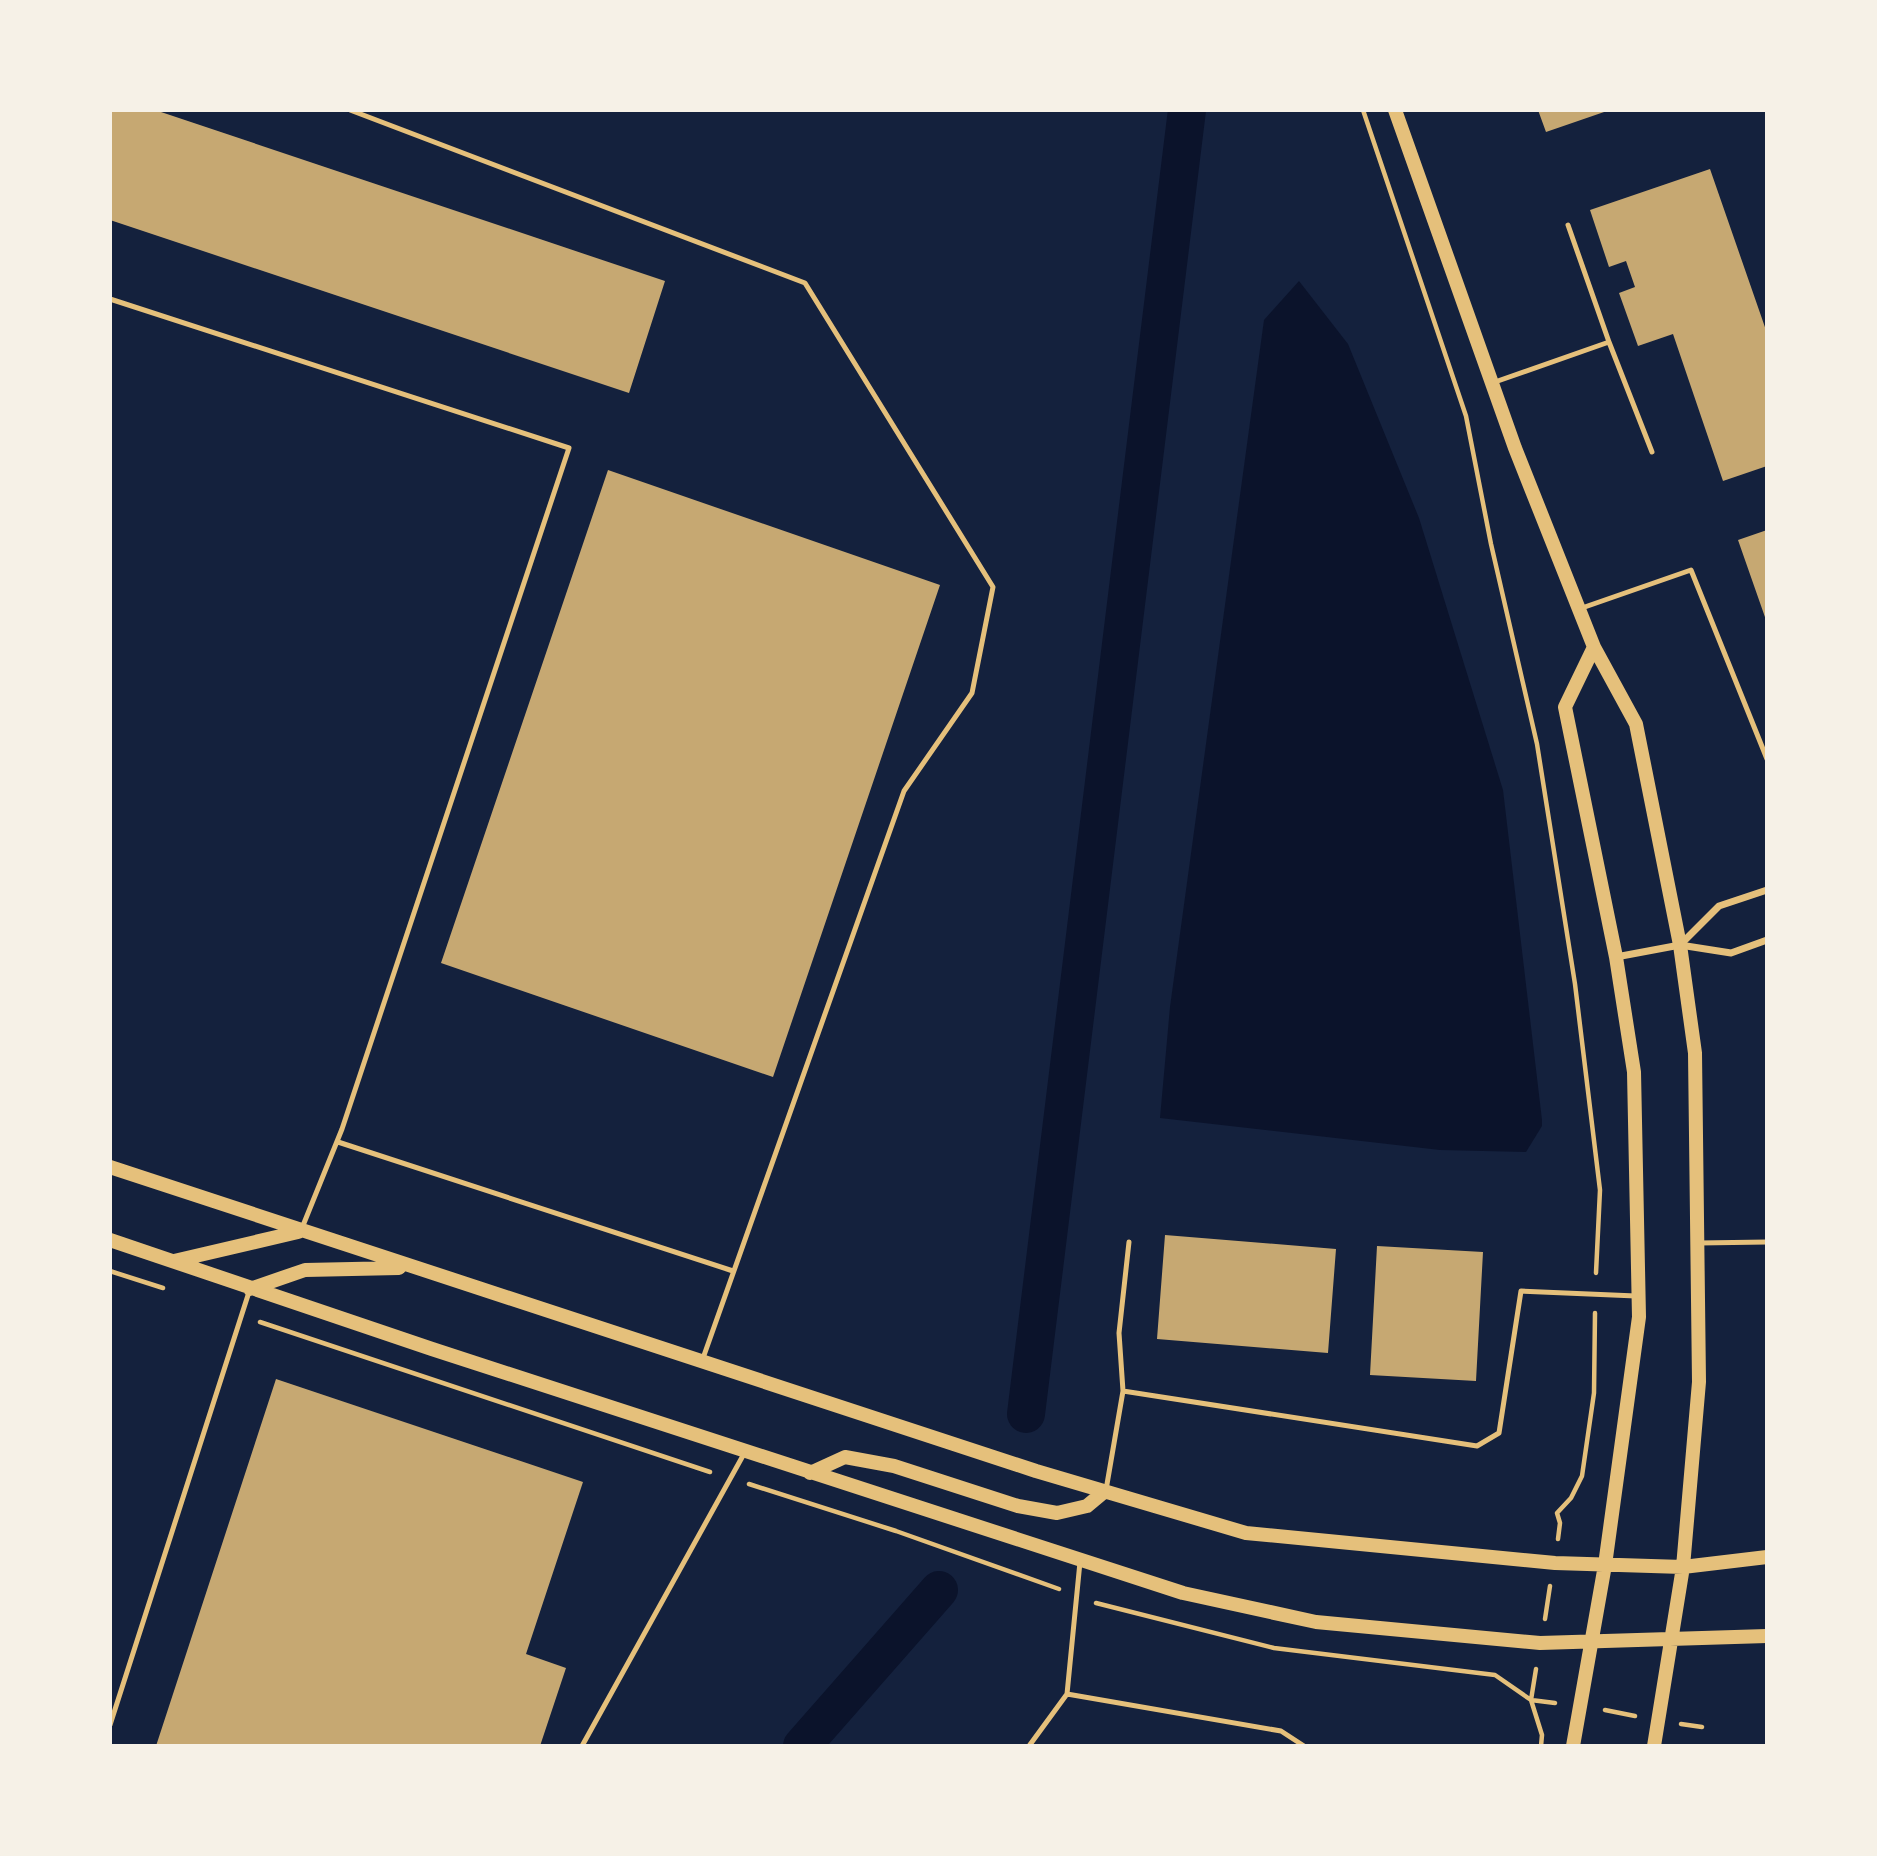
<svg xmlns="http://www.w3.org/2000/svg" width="1877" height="1856" font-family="'Space Grotesk',sans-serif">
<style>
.water{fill:#0b132b}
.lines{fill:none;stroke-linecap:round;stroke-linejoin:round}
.canal{stroke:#0b132b;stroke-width:38}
.building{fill:#c6a872}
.path{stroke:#e5c07b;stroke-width:4.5}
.service{stroke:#e5c07b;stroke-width:5}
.minor{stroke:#e5c07b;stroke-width:7}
.secondary{stroke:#e5c07b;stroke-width:14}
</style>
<rect width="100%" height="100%" fill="#14213d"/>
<path class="water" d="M1299 281 1348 344 1419 518 1503 790 1542 1120V1126L1526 1152 1440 1150 1160 1118 1170 1007 1264 320Z"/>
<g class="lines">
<path class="canal" d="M1026 1414 1187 110
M802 1746 939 1590"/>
</g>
<path class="building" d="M110 110H155L665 281 629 393 110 220Z
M1538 110H1606L1607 111 1546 132Z
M1710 169 1767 333V466L1723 481 1673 334 1638 346 1619 293 1635 287 1626 261 1609 267 1590 210Z
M608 470 940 585 773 1077 441 963Z
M1767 530V620H1766L1738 540Z
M1165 1235 1336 1249 1328 1353 1157 1339Z
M1377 1246 1483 1252 1476 1381 1370 1375Z
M276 1379 583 1482 526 1654 566 1668 540 1746H156Z"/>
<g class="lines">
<path class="path" d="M1363 110 1466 416 1491 544 1537 744 1575 984 1600 1190 1596 1273
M110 1271 163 1288
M260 1322 710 1472
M749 1484 896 1531 1059 1589
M1558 1539 1560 1523 1557 1513 1571 1498 1582 1476 1594 1393 1595 1313
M1096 1603 1274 1648 1495 1675 1531 1700 1555 1703
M1545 1619 1550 1586
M1536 1669 1531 1700 1542 1735 1541 1746
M1605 1710 1635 1716
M1681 1724 1702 1727"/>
<path class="service" d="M350 110 805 283 993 587 972 693 904 791 702 1361
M110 299 569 448 342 1129 302 1228
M1609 342 1652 452
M1492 383 1609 342 1568 225
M1579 609 1691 570 1767 759
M338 1142 733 1271
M1699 1243 1767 1242
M1123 1391 1119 1333 1129 1242
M1106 1490 1123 1391 1477 1446 1499 1433 1521 1291 1636 1296
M1067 1694 1281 1731 1304 1746
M110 1725 249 1292
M582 1746 745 1452
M1029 1746 1067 1694 1080 1562"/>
<path class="minor" d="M1681 944 1719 906 1767 890
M1616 957 1680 945 1731 953 1767 940"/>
<path class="secondary" d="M1395 110 1515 448 1594 647 1636 724 1680 945 1695 1053 1699 1382 1683 1567 1654 1746
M110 1167 1036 1471 1246 1533 1555 1563 1683 1567 1767 1557
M110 1240 432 1349 1183 1593 1316 1622 1540 1643 1767 1636
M174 1261 298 1232
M250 1289 305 1270 399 1268
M810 1473 845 1457 894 1466 1018 1506 1057 1513 1087 1506 1105 1491
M1573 1746 1605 1565 1639 1317 1634 1072 1616 957 1565 707 1594 647"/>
</g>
<rect width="1877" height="1856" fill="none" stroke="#f6f1e7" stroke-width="224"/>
</svg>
